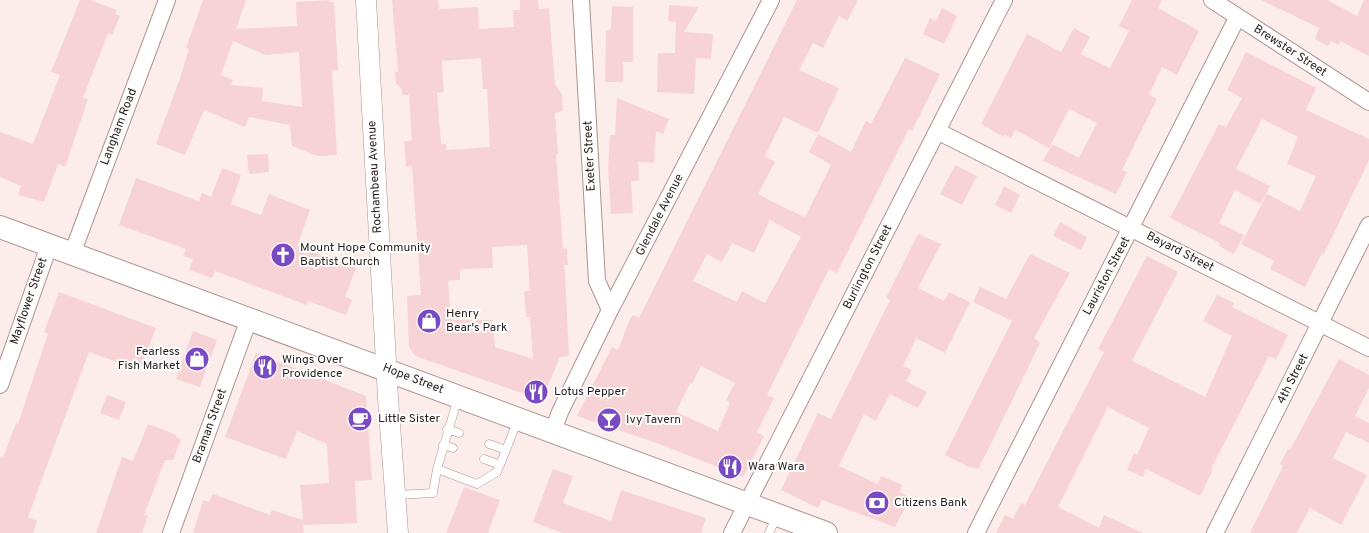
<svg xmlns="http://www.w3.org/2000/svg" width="1369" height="533" font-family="Overpass,sans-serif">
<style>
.building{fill:#f7d3d6;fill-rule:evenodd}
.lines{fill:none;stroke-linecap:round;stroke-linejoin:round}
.service-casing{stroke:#ab9490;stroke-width:9}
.minor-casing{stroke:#ab9490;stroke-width:18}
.tertiary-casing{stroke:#ab9490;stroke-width:21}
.secondary-casing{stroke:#ab9490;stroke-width:24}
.service{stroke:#fff;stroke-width:8}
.minor{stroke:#fff;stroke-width:16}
.tertiary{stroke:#fff;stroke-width:20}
.secondary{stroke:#fff;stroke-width:22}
.labels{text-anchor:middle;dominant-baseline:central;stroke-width:4;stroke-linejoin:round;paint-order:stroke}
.street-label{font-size:12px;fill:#261d1b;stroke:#fefefe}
.poi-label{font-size:12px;fill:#261d1b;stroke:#fefefe;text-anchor:start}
</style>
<rect width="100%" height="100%" fill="#fcedea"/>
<path class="building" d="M80 0H90L117 10 115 14 120 16 112 35 108 33 83 98 88 99 65 167 58 164 44 202 18 195 21 186 0 177V132L33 144 60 75 51 72Z
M203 0H246L236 29 297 26 296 2 329 0V2H334L338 70 332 71 337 155 317 156 292 146 290 125 249 117 245 127 204 110 185 155 156 144 180 78 189 49 186 48ZM233 41 266 55 299 52 302 107 262 101 263 88 231 85 233 80 221 75Z
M392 0H438L439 9 478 7 479 29 514 27 513 10H520V0H538L539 9 549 8 555 84 562 95 563 111 555 113 558 154H556L563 248 567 249 568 265H564L565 274 569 356 560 357 542 400 415 356 409 347 407 296 421 295 412 166 406 167 404 141H412L409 95H402V89L396 83 395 72H398ZM481 58 483 89H487L490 147 446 150V144H441L437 93 444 92 442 61ZM527 245 530 291H524L526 317H530L533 359 495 347 492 320H451L448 281 460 280V269L493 268 492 247Z
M797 0H858L847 21 839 16 823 48 813 43 799 70 839 88 818 133 784 117 765 156 775 162 758 194 779 205 805 217 831 165 809 152 818 134 851 152 866 121 871 124 905 58 940 74 912 131 909 129 885 176 837 273 829 269 767 395 774 398 757 432 764 436 743 477 662 445 577 416 612 347 618 350 630 319 633 315 639 318ZM770 220 801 237 765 303 742 291 737 302 693 281 707 254 722 262 732 243 754 253ZM701 366 735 383 726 400 730 403 718 431 676 412 690 383 692 384Z
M1132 0H1162L1158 8 1199 31 1177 75 1162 67 1149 95 1157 99 1122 170 1127 172 1116 194 1043 161 1052 144 1079 158 1097 123 1069 109 1049 148 1015 130 1011 138 1005 135 1004 137 981 124 1027 34 1061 52 1074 28 1090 37 1081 54 1110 68 1129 31 1119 26Z
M1261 0H1327L1357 16 1364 0H1369V56L1340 41 1339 45 1331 41 1328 46 1315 39 1319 28Z
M669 5 699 7 684 32 713 34 711 59 696 58 694 94 657 92 658 53H675L676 22 668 21Z
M612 6 633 7V62H623V82H605L606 31 611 29Z
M942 8 957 16 944 44 923 34 930 18 936 21Z
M1246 52 1316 88 1306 110 1369 139V160L1324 254 1322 253 1305 287 1270 269 1274 261 1241 244 1267 194 1300 211 1316 176 1287 164 1298 137 1262 119 1236 169 1270 186 1261 204 1235 190 1219 223 1244 235 1234 254 1219 246 1220 243 1170 218 1219 124 1226 127 1242 98 1227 90Z
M617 98 669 119 663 134 656 131 654 163 638 162 639 181H631L633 213 611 214 608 168 610 135H615Z
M268 154 269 172 249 174 247 155Z
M955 165 977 176 962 205 940 194Z
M222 168 241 175 231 204 261 215 269 194 310 210 297 246 356 268 345 297 352 300 346 315 308 301 307 305 215 271 212 278 189 270 193 259 183 256 186 249 119 225 136 178 199 201 202 193 211 197Z
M1004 186 1020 195 1011 213 995 205Z
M1060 222 1087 237 1081 250 1053 236Z
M918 234 941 244 918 288 944 301 949 292 970 302 945 353 916 338 903 366 912 370 906 381 927 392 918 408 890 394 876 421 864 414 839 466 878 484 881 476 902 485 900 492 911 497 895 527 822 500 818 508 781 490 818 413 831 419 890 300 886 298Z
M1030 254 1070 273 1034 338 1040 343 989 448 978 469 972 467 971 468 945 455 1012 321 973 302 980 287 1006 299Z
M1147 256 1178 272 1132 361 1205 397 1232 336 1203 321 1217 295 1234 303 1232 307 1288 335 1276 359 1269 356 1211 469 1213 470 1200 496 1146 469 1143 477 1127 470 1134 453 1137 455 1149 428 1108 407 1058 507 1099 528 1104 515 1143 533H996L1005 515 1013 519 1021 503 1025 505 1104 352 1098 349Z
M59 292 156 328 140 370 89 352 28 517 37 521 33 533H0V456L3 457 16 423 18 424 48 334 44 332Z
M193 331 217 340 200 387 176 379Z
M256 353 366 396 372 480 355 481 357 523 303 525 304 533H193L203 500 209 502 213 494 270 515 272 510 303 520 300 485 329 483 327 444 297 431 286 459 225 437Z
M1339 359 1369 375V388L1355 416 1369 423V443L1346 432 1333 458 1367 475 1358 493 1341 525 1310 508 1297 533H1250L1283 466 1280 464 1288 449 1290 450Z
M107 395 126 402 119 420 100 413Z
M148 424 177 435 176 437 181 439 173 460H165L144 515 148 516 142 533H96L122 457 133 461Z
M553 469 573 476 563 503 611 521 621 490 706 518 701 533H563L533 522Z
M464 487 500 500 488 533H446Z"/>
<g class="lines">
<defs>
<path id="service" d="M458 398 437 469 477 484 497 472 518 420
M447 429 459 433
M489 444 506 450
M443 445 453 448
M484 459 500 465
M397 495 433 493 437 469
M769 533 777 516"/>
<path id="minor" d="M581 0 597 281 610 310
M1212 0 1369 102
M937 131 1369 348
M72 254 167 0
M0 385 49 246
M553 431 560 412 610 310 771 0
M171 533 249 319
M732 533 1004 0
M976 533 1237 18
M1215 533 1369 225"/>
<path id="tertiary" d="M366 0 388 398 398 533"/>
<path id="secondary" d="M0 227 826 533"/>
</defs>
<use href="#service" class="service-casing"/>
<use href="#minor" class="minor-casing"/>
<use href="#tertiary" class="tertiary-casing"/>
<use href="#secondary" class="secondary-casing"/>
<use href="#service" class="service"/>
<use href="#minor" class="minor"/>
<use href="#tertiary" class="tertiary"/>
<use href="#secondary" class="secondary"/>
</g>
<defs>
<symbol id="church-disc" viewBox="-11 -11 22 22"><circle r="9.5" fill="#794ac2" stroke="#fefefe"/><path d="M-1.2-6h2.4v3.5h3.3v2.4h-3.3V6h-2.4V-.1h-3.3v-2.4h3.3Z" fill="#fff"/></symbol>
<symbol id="shop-disc" viewBox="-11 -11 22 22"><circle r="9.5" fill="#794ac2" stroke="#fefefe"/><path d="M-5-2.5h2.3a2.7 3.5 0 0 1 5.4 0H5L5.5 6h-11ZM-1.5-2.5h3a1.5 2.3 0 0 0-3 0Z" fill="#fff"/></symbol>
<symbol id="restaurant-disc" viewBox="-11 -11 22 22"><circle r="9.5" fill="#794ac2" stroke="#fefefe"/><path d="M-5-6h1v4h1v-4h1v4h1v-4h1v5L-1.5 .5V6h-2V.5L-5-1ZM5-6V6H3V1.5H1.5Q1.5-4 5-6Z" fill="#fff"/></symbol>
<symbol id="cafe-disc" viewBox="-11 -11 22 22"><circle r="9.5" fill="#794ac2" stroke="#fefefe"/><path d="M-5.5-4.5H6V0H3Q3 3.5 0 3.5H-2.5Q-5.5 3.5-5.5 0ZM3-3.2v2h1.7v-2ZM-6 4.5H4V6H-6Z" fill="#fff"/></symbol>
<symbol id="bar-disc" viewBox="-11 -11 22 22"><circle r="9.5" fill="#794ac2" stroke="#fefefe"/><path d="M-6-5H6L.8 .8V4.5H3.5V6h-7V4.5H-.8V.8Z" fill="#fff"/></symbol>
<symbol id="bank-disc" viewBox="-11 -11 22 22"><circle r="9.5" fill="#794ac2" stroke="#fefefe"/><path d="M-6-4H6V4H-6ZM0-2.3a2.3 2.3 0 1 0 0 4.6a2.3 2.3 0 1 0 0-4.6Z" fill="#fff"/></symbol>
</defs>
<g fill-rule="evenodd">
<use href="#church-disc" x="269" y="241" width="28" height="28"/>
<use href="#shop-disc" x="415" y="307" width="28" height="28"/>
<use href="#shop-disc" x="183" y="345" width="28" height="28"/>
<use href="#restaurant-disc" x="251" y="353" width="28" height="28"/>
<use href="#restaurant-disc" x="522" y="378" width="28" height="28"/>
<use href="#cafe-disc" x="346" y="405" width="28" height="28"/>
<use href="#bar-disc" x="595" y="406" width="28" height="28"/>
<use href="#restaurant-disc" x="716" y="453" width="28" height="28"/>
<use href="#bank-disc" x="863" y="489" width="28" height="28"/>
</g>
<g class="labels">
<g class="street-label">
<text transform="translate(1290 51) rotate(33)">Brewster Street</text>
<text transform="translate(119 127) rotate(-69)">Langham Road</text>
<text transform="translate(590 156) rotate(-93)">Exeter Street</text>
<text transform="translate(375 177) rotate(-93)">Rochambeau Avenue</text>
<text transform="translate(660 215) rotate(-63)">Glendale Avenue</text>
<text transform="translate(1180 252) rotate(27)">Bayard Street</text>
<text transform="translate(868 267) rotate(-63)">Burlington Street</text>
<text transform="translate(1107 276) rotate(-62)">Lauriston Street</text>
<text transform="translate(29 301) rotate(-71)">Mayflower Street</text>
<text transform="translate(413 379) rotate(21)">Hope Street</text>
<text transform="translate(1293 379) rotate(-63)">4th Street</text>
<text transform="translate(210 426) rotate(-70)">Braman Street</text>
</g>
<g class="poi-label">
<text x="300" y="248">Mount Hope Community<tspan x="300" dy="14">Baptist Church</tspan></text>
<text x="446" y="314">Henry<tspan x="446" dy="14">Bear's Park</tspan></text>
<text x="180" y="352" text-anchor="end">Fearless<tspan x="180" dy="14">Fish Market</tspan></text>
<text x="282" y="360">Wings Over<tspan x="282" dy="14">Providence</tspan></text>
<text x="554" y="392">Lotus Pepper</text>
<text x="378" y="419">Little Sister</text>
<text x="626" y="420">Ivy Tavern</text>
<text x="748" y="467">Wara Wara</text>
<text x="894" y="503">Citizens Bank</text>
</g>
</g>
</svg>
